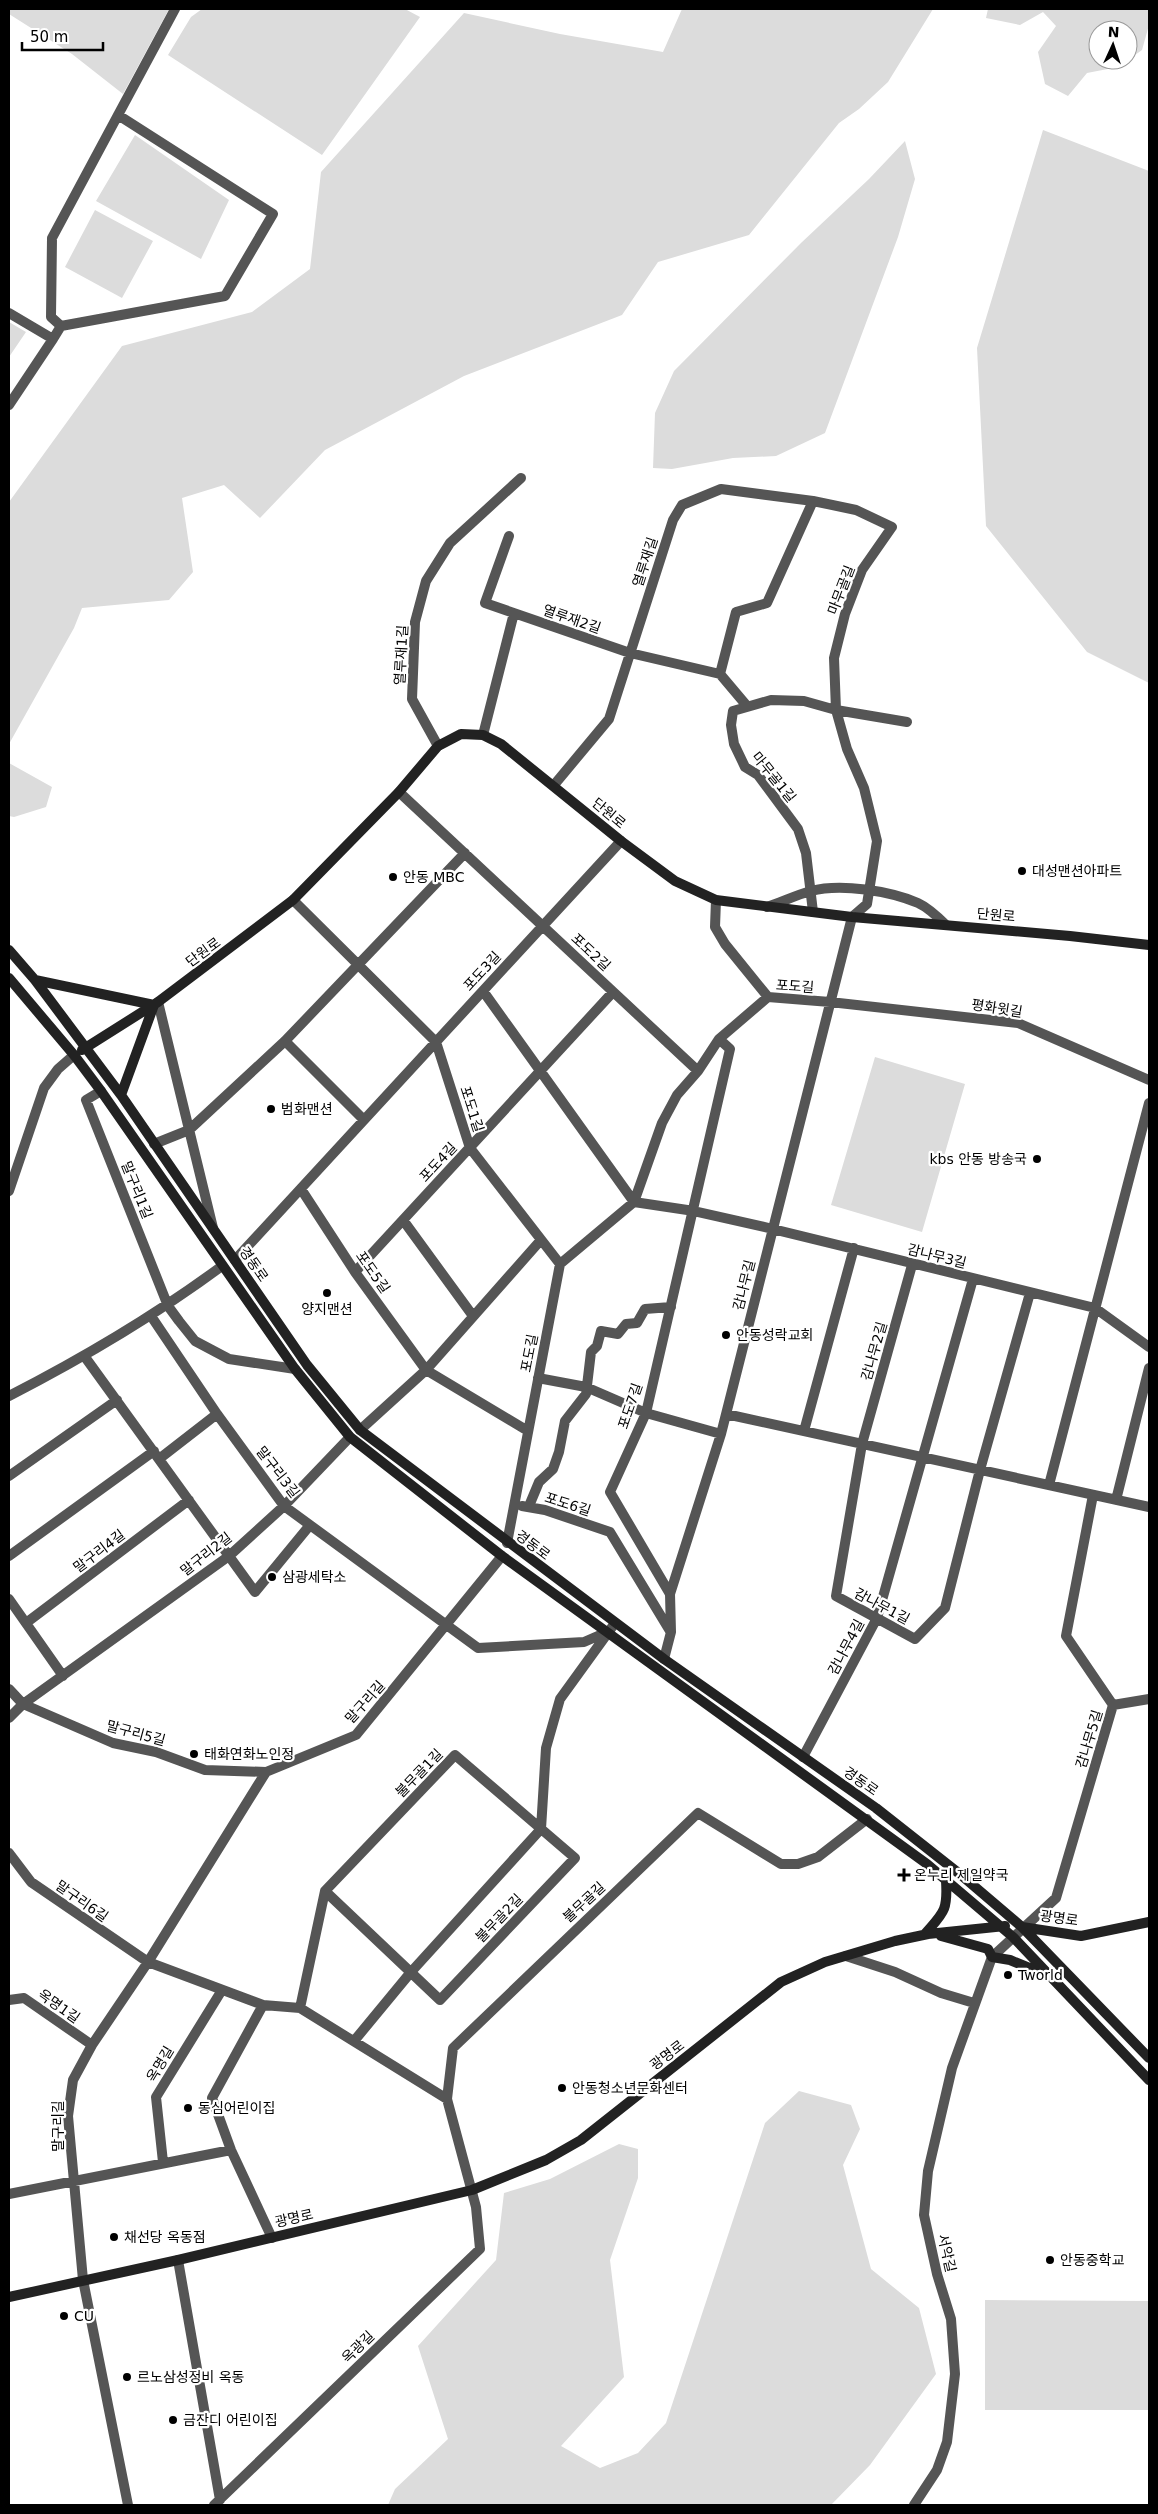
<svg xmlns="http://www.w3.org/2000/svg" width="1158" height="2514" font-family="'DejaVu Sans','Noto Sans KR',sans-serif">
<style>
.green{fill:#dcdcdc}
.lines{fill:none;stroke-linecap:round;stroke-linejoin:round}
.street{stroke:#555;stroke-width:10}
.secondary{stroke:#222;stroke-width:10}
.poi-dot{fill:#000;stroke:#fff;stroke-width:2}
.labels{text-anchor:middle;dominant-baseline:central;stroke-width:4.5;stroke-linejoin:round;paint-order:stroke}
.street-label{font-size:14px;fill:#000;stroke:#fff}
.poi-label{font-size:14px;fill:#000;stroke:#fff;text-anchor:start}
</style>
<rect width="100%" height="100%" fill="#fff"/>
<path class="green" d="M9 9H169L123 94 72 54 9 14Z
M202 9H405L420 17 322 155 168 55 191 17Z
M682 9H933L888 82 859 109 839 123 749 235 658 262 622 315 464 376 325 450 260 518 224 485 182 498 193 572 169 600 82 608 74 628 9 744V502L122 346 252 312 310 269 321 172 464 13 560 34 663 52Z
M988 9H1149V25L1142 50 1128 60V30H1098V60H1128L1118 67 1087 73 1068 96 1045 84 1038 52 1056 26 1043 12 1020 25 986 18Z
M1043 130 1149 171V683L1087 652 986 526 977 348Z
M135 135 229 200 201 259 96 201Z
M905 141 915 179 898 237 825 433 776 456 733 458 672 469 653 468 655 413 674 371 801 243 869 179Z
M95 210 153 241 122 298 65 267Z
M9 322 26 332 9 357Z
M9 763 52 787 46 807 14 817 9 816Z
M875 1057 965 1084 922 1232 831 1205Z
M799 2091 851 2105 860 2129 843 2165 871 2269 919 2308 936 2374 870 2465 831 2505H388L395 2489 448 2439 418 2346 496 2260 504 2193 550 2179 619 2144 638 2149V2178L610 2260 624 2377 561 2446 600 2468 638 2453 666 2423 765 2123Z
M985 2300 1149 2301V2410H985Z"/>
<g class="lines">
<path class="street" d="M118 115 175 9
M9 313 53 339 9 405
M53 339 61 326 225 296 273 214 118 115 52 238 51 317 61 326
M509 536 485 603 630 653 720 674
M720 674 736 612 767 603 813 501
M720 674 747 706
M483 735 514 613
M438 746 412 699 415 622 426 581 450 543 521 478
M554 785 609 719 673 520 682 505 721 489 813 501 856 510 892 527 862 570 845 614 834 658 836 710 847 749 864 788 877 841 867 904 852 917 721 1434 670 1594 671 1632 664 1659
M399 792 698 1071
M293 900 436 1042 470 1148 560 1264
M716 900 715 927 725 944 768 997
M767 907C782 902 796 895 811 891 841 883 890 891 918 903 929 908 938 917 946 925
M813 912 806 853 798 829 758 775 745 767 734 744 731 725 733 711 771 700 804 701 836 710 907 722
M483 991 634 1202 694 1211 773 1229 1095 1308 1149 1347
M158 1002 213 1228
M285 1041 364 1120
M101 1091 86 1100 168 1306 179 1321 195 1341 229 1359 295 1369
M154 1144 189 1130 285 1041 465 853
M301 1189 355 1272 426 1370 528 1431
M9 1191 44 1088 58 1069 74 1055
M403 1220 473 1316
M235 1260 621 841
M912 1265 862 1444 836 1596 915 1639 945 1608 980 1470 1030 1293
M355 1272 613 992
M151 1316 217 1414 284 1506 478 1648 584 1642 607 1632
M85 1357 255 1592 310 1525
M538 1378 586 1387 646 1413 721 1434
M9 1396C85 1357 153 1317 222 1266
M726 1414 1149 1507
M360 1430 426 1370 540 1241
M804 1431 854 1248
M159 1459 217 1414
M9 1476 117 1400
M1049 1485 1149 1103
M1116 1500 1149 1368
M522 1506 545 1510 610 1532 670 1631
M529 1506 539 1482 553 1469 559 1452 565 1421 586 1394 591 1352 597 1346 601 1331 618 1334 626 1324 637 1323 645 1309 671 1307
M507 1543 560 1264 634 1202 662 1123 677 1095 698 1071 719 1039 768 997 830 1002 1018 1023 1149 1080
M9 1556 154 1451
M670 1594 610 1492 646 1413 730 1049 719 1039
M9 1599 63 1676
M26 1623 189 1500
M9 1689 23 1704 113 1743 156 1752 205 1770 266 1772
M1113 1705 1149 1699
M9 1718 23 1704 229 1556 284 1506 350 1437
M803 1757 877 1618 973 1279
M9 1853 31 1882 148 1962 263 2005 300 2008 447 2099
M846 1956 895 1972 941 1993 974 2003
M9 2000 24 1998 92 2045
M263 2005 212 2098 231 2150 272 2238
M300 2008 325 1891 455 1755 575 1858 440 2000 325 1891
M354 2041 411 1972 541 1829 546 1748 560 1699 615 1623
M163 2162 156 2097 222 1990
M9 2194 231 2150
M178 2260 220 2500
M128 2505 83 2280 68 2116 73 2080 92 2045 148 1962 266 1772 356 1735 502 1556
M214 2505 480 2249 476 2207 447 2099 453 2048 698 1813 781 1864H798L818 1857 867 1819
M914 2505 937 2470 947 2442 955 2374 951 2319 937 2274 924 2215 928 2171 952 2068 992 1957 1056 1898 1113 1705 1066 1636 1093 1495"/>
<path class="secondary" d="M9 950 35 980 121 1095 307 1365 360 1430 664 1659 876 1808 961 1875 1022 1927 1149 2058
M9 978 74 1055 101 1091 295 1369 350 1437 502 1556 927 1864 1013 1937 1149 2080
M35 980 154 1005 121 1095
M82 1050 158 1002 293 900 399 792 438 746 461 734 483 735 501 744 621 841 675 881 716 900 852 917 1070 936 1149 945
M1022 1927 1081 1936 1149 1922
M924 1935C943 1913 948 1912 946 1881
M941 1936 988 1949 992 1957 1010 1960 1049 1976
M9 2297 178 2260 472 2190 546 2160 581 2140 781 1982 825 1962 895 1941 928 1934 1005 1926"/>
</g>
<g class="poi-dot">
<circle cx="1022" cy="871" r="5"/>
<circle cx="393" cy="877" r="5"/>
<circle cx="271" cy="1109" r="5"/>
<circle cx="1037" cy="1159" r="5"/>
<circle cx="327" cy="1293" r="5"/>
<circle cx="726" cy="1335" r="5"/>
<circle cx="272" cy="1577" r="5"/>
<circle cx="194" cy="1754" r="5"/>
<path d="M901.5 1867.5h5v5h5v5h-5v5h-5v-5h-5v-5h5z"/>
<circle cx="1008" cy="1975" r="5"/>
<circle cx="562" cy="2088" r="5"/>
<circle cx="188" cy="2108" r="5"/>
<circle cx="114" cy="2237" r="5"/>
<circle cx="1050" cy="2260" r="5"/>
<circle cx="64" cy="2316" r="5"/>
<circle cx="127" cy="2377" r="5"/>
<circle cx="173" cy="2420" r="5"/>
</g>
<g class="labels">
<g class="street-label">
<text transform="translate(645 562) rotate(-72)">열루재길</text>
<text transform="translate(841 590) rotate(-69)">마무골길</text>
<text transform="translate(572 619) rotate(19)">열루재2길</text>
<text transform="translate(401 655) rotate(-87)">열루재1길</text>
<text transform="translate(774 777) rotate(51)">마무골1길</text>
<text transform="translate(609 813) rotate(40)">단원로</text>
<text transform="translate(996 915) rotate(5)">단원로</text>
<text transform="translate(203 952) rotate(-36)">단원로</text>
<text transform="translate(591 952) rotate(43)">포도2길</text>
<text transform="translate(482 971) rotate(-47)">포도3길</text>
<text transform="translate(795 986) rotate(4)">포도길</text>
<text transform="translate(997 1008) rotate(9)">평화윗길</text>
<text transform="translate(472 1109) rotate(72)">포도1길</text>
<text transform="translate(438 1162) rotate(-47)">포도4길</text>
<text transform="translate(137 1190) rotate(68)">말구리1길</text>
<text transform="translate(937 1256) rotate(14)">감나무3길</text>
<text transform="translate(254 1264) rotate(55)">경동로</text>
<text transform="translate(373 1272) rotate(55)">포도5길</text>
<text transform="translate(744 1285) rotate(-76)">감나무길</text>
<text transform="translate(874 1351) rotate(-74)">감나무2길</text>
<text transform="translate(529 1353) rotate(-79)">포도길</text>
<text transform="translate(630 1406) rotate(-71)">포도7길</text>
<text transform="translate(278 1472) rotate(52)">말구리3길</text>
<text transform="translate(568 1504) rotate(18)">포도6길</text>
<text transform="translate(533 1545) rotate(37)">경동로</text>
<text transform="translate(99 1551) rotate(-37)">말구리4길</text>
<text transform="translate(206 1554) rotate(-38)">말구리2길</text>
<text transform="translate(882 1606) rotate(28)">감나무1길</text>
<text transform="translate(846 1647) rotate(-62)">감나무4길</text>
<text transform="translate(365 1702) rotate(-48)">말구리길</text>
<text transform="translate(136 1733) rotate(15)">말구리5길</text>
<text transform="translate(1089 1739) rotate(-73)">감나무5길</text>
<text transform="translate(419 1773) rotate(-46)">불무골1길</text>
<text transform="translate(861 1781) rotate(35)">경동로</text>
<text transform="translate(82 1901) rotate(35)">말구리6길</text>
<text transform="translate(584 1902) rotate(-43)">불무골길</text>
<text transform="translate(499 1918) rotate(-46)">불무골2길</text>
<text transform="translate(1059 1918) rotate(8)">광명로</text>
<text transform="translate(59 2006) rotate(35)">옥명1길</text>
<text transform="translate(667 2055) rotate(-38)">광명로</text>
<text transform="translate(160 2064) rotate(-59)">옥명길</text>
<text transform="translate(58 2126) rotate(-90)">말구리길</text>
<text transform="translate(294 2218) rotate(-13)">광명로</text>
<text transform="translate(947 2253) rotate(77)">서악길</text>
<text transform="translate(358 2347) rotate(-44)">옥광길</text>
</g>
<g class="poi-label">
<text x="1032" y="871">대성맨션아파트</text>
<text x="403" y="877">안동 MBC</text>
<text x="281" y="1109">범화맨션</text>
<text x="1027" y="1159" text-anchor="end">kbs 안동 방송국</text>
<text x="327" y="1309" text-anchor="middle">양지맨션</text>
<text x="736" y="1335">안동성락교회</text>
<text x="282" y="1577">삼광세탁소</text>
<text x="204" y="1754">태화연화노인정</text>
<text x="914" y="1875">온누리 제일약국</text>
<text x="1018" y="1975">Tworld</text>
<text x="572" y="2088">안동청소년문화센터</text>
<text x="198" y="2108">동심어린이집</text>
<text x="124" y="2237">채선당 옥동점</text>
<text x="1060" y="2260">안동중학교</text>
<text x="74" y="2316">CU</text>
<text x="137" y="2377">르노삼성정비 옥동</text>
<text x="183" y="2420">금잔디 어린이집</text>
</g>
</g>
<rect width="1158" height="2514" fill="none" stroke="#000000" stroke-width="20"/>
<g transform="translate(1113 45) rotate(3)"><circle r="24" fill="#ffffff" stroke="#999999"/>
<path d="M0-4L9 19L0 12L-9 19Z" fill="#000000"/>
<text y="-8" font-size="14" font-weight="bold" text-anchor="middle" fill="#000000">N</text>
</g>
<path d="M22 42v8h81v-8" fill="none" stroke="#000000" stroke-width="2.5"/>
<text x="30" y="42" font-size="15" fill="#000000" stroke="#ffffff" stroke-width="4" paint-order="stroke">50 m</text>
</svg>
